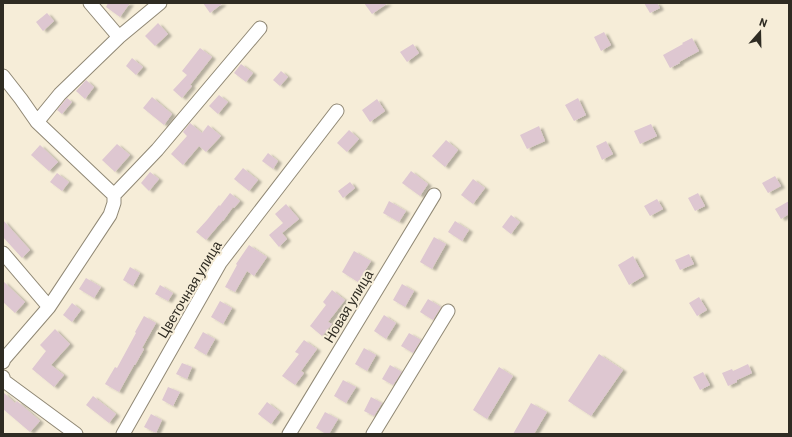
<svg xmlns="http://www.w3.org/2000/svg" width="792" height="437" font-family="Barlow,sans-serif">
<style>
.building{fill:#dec7d1;filter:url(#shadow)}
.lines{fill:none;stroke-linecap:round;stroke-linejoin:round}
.minor-casing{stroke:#908875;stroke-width:15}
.minor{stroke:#fff;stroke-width:13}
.labels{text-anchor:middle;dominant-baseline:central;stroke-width:4;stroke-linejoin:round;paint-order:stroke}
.street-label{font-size:14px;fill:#2f2c23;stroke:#f6edd8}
</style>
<defs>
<filter id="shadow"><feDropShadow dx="4" dy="2" stdDeviation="1" flood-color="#0004"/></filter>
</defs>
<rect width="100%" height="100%" fill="#f6edd8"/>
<path class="building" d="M108 3H130L120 17 106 7Z
M203 3H223L210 13Z
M364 3H388L372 14Z
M644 3H657L660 8 650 13Z
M47 13 54 21 43 31 36 22Z
M158 23 168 34 155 46 145 36Z
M604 32 611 45 601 51 594 37Z
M692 38 699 51 679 62 680 63 670 68 663 55 683 44 682 43Z
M413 44 419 53 407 62 400 52Z
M200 48 212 57 190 85 192 86 182 98 173 90 187 75 182 71Z
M132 58 143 67 136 75 126 66Z
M241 64 253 73 246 82 234 73Z
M281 71 288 77 280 86 273 80Z
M86 80 94 87 85 99 76 91Z
M219 95 228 102 218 114 209 106Z
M152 97 172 114 164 125 143 108Z
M67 98 72 102 62 114 57 110Z
M578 98 586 115 574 121 565 105Z
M377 99 385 111 370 122 362 110Z
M190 123 202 133 208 125 221 136 206 152 199 146 183 165 171 154 187 136 183 132Z
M651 124 657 136 640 144 634 131Z
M539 126 545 141 527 149 520 135Z
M349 130 359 139 347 152 337 143Z
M446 140 458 150 445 167 432 156Z
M606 141 613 154 602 160 596 146Z
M117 144 130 155 115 172 102 160Z
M40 145 58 162 49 171 31 155Z
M268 153 278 161 273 169 262 161Z
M243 168 258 180 249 191 234 179Z
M411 171 428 184 420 196 402 183Z
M150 172 159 179 149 191 141 183Z
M57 173 69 182 62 191 50 182Z
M775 176 781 186 768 193 762 183Z
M473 179 485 188 473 204 461 195Z
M350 182 355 188 343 198 338 191Z
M230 193 240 201 234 208 233 207 223 221V220L206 240 196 232 207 220 219 205 220 206Z
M698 193 705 206 695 211 688 198Z
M657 199 663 209 650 216 644 206Z
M389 201 406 211 399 222 383 213Z
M789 201V214L781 219 775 209Z
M286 204 299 219 282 233 287 239 279 247 269 235 283 223 275 214Z
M511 215 520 222 511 234 502 227Z
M3 220 30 250 22 258 3 237Z
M455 221 469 230 462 241 448 232Z
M434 237 446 244 432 269 420 262Z
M249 245 267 257 254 276 247 271 235 292 225 287 237 265 236 264Z
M354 251 371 261 358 282 342 272Z
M689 254 694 264 680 270 675 260Z
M633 256 644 276 629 285 618 265Z
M130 267 140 273 133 286 123 280Z
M86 278 101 287 94 298 79 289Z
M3 281 25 302 15 313 3 302Z
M402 284 414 291 405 307 393 300Z
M160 285 173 293 168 301 155 294Z
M332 290 345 300 328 322 332 324 322 336 310 326 326 305 323 302Z
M699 297 707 310 697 316 689 303Z
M428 299 441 307 433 320 420 312Z
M220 301 232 308 223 324 211 317Z
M72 303 81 310 72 322 63 315Z
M384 315 396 323 386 339 374 331Z
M144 316 156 323 142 348 144 349 135 365H134L119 392 105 384 115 367 117 368 136 333 135 332Z
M55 329 70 344 51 365 64 375 54 387 32 369 46 351 40 345Z
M203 332 215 339 206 355 194 348Z
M409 333 421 340 413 353 401 346Z
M304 340 317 349 301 371 304 373 295 385 282 376 299 354 295 352Z
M364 348 376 355 367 371 355 364Z
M599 354 623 370 591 416 568 401Z
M182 363 192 367 187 379 176 374Z
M748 364 752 373 737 380V382L728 386 722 373 732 369 733 371Z
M390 365 402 372 393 385 382 379Z
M499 367 513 376 487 419 473 410Z
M703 372 710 385 700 390 693 377Z
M343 380 356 387 346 403 334 396Z
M168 387 180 392 173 406 162 400Z
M3 392 15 403 17 401 40 421 30 432 3 409Z
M93 396 116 414 109 423 86 405Z
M371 397 382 403 374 416 364 411Z
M267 402 280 412 271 424 258 414Z
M531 403 547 412 534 434H513Z
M325 412 338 419 329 434H326L316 428Z
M151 414 162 420 156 433 144 427Z"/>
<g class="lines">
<defs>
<path id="minor" d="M90 3 119 37
M3 76 21 99 37 122 114 195
M37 122 60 94 119 37 160 3
M3 253 49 307
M3 362 4 359 49 307 110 215 114 203V195L157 150 260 28
M3 377 4 381 76 434
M123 434 220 263 337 111
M289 434 434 195
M373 434 448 311"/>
</defs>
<use href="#minor" class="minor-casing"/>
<use href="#minor" class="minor"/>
</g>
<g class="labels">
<g class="street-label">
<text transform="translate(189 289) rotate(-59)">Цветочная улица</text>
<text transform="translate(348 306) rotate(-59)">Новая улица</text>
</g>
</g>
<rect width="792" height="437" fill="none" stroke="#2f2c23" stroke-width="8"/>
<g transform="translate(760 32) rotate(20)" stroke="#f6edd8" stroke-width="3" paint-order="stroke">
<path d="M0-3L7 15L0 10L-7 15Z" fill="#2f2c23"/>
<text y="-6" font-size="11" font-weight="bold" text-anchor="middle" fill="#2f2c23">N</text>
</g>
</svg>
